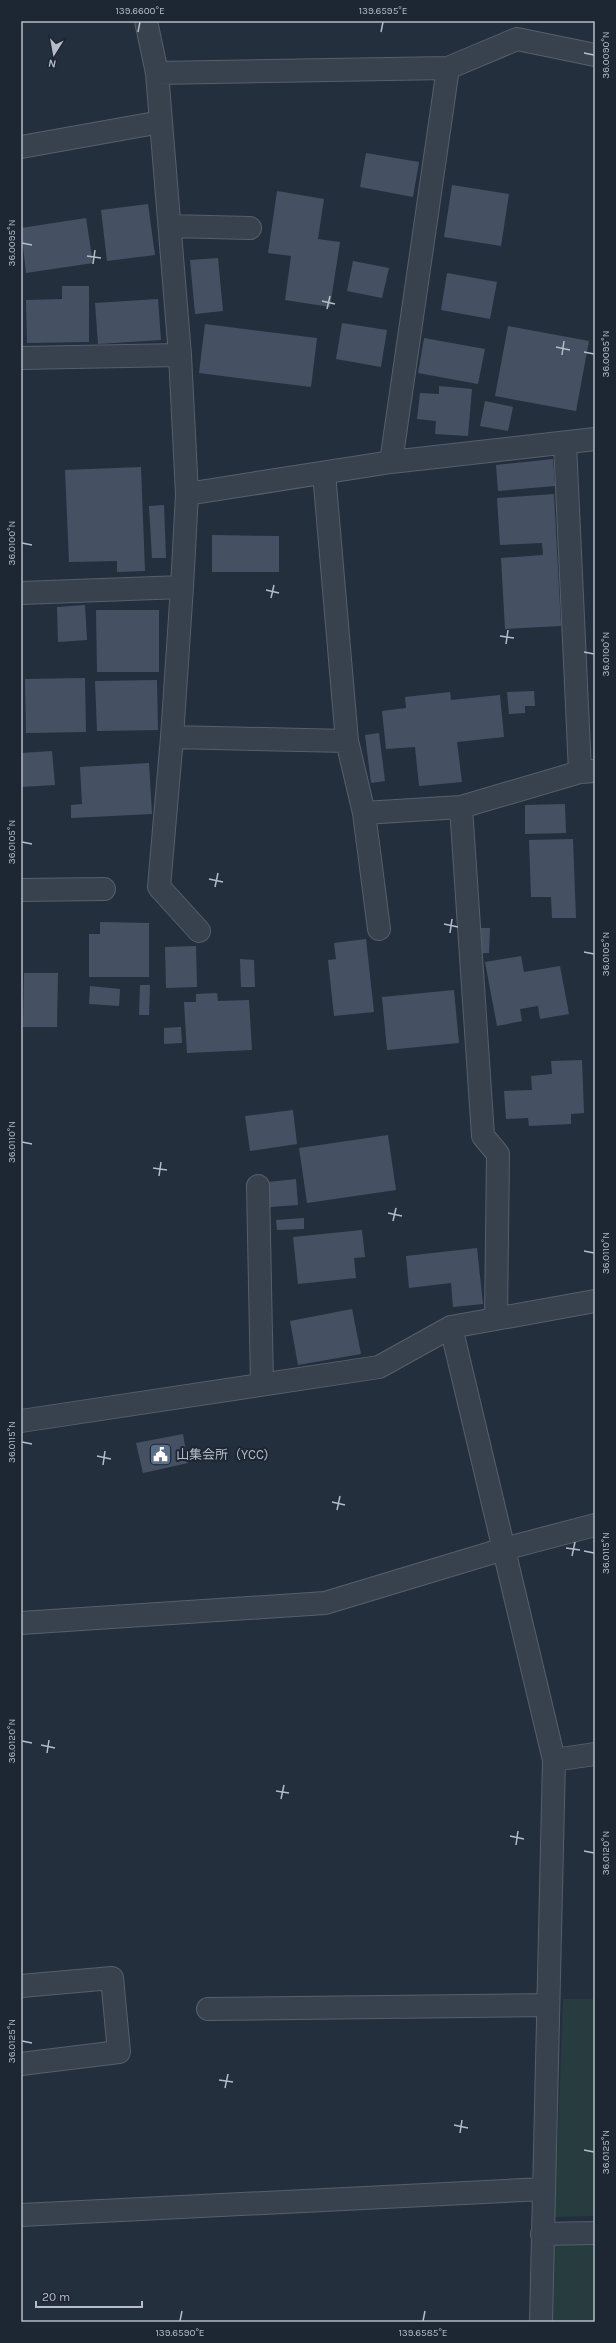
<svg xmlns="http://www.w3.org/2000/svg" width="616" height="2343" font-family="Karla,'Noto Sans JP',sans-serif">
<style>
.green{fill:#263c3f}
.building{fill:#455162}
.lines{fill:none;stroke-linecap:round;stroke-linejoin:round}
.street-casing{stroke:#565f6c;stroke-width:24}
.street{stroke:#38414e;stroke-width:22}
.ticks{fill:none;stroke:#b4bcc9;stroke-width:1.5}
.labels{text-anchor:middle;dominant-baseline:central;stroke-width:4;stroke-linejoin:round;paint-order:stroke}
.poi-label{font-size:13px;fill:#b4bcc9;stroke:#1d2633;text-anchor:start}
.neatline{fill:none;stroke:#b4bcc9;stroke-width:1.5}
.ticks-label{font-size:10px;text-anchor:middle;fill:#b4bcc9}
</style>
<rect width="100%" height="100%" fill="#242f3e"/>
<path class="green" d="M563 1999H595V2216L555 2217Z
M554 2242 595 2243V2322H552Z"/>
<path class="building" d="M366 153 419 162 413 197 360 187Z
M452 185 509 194 501 246 444 237Z
M277 191 324 199 318 239 340 242 330 307 285 300 291 256 268 253Z
M148 204 155 255 107 261 101 210Z
M86 218 93 263 26 273 21 228Z
M218 258 223 311 195 314 190 260Z
M353 261 389 268 382 298 347 291Z
M447 273 497 282 490 319 441 310Z
M62 286H89V342L27 343 26 300 62 299Z
M158 299 161 340 98 344 95 303Z
M342 323 387 330 381 367 336 359Z
M205 324 317 338 311 387 199 373Z
M508 326 589 341 576 411 495 396Z
M424 338 485 349 478 384 418 373Z
M439 386 472 389 468 436 435 434 436 421 417 419 420 393 439 394Z
M485 401 513 407 508 431 480 426Z
M553 459 555 486 498 491 496 465Z
M141 467 145 571 117 572V561L69 562 65 470Z
M554 494 561 626 505 629 501 558 543 555 542 543 500 545 497 498Z
M164 505 166 558H152L149 506Z
M212 535 279 536V572H212Z
M85 605 87 640 58 642 57 607Z
M96 610H159V672H97Z
M85 678 86 732 26 733 25 679Z
M157 680 158 730 97 731 95 681Z
M534 691 535 706H525V713L509 714 507 692Z
M450 692 451 700 500 695 504 737 457 742 462 782 419 786 415 747 386 749 382 711 406 708 405 697Z
M379 733 385 781 371 783 365 735Z
M52 751 55 785 21 787V753Z
M149 763 152 814 71 818V805L82 804 80 767Z
M565 804 566 833 525 834V805Z
M573 839 576 918H552L551 897H531L529 840Z
M100 922 149 923V977H89V934H100Z
M480 928H490L489 953H479Z
M366 939 374 1012 334 1016 328 960 336 959 334 943Z
M196 946 197 987 166 988 165 947Z
M521 956 524 972 560 966 569 1014 540 1019 538 1006 520 1009 522 1021 497 1026 485 962Z
M240 959 254 960 255 987H241Z
M24 973H58L57 1027H23Z
M140 985H150L149 1015H139Z
M90 986 120 989 119 1006 89 1004Z
M454 990 459 1043 387 1050 382 997Z
M217 993 218 1001 249 1000 252 1050 187 1053 184 1002H196V994Z
M181 1027 182 1043 164 1044V1028Z
M582 1060 584 1113 571 1114V1124L529 1126 528 1118 506 1119 504 1091 532 1090 531 1076 552 1074 551 1061Z
M293 1110 297 1144 250 1151 245 1116Z
M388 1135 396 1190 307 1203 299 1148Z
M296 1179 298 1205 270 1207 268 1182Z
M304 1218V1229L277 1230 276 1220Z
M362 1230 365 1257 354 1258 356 1278 298 1284 293 1237Z
M477 1248 483 1304 453 1307 451 1283 409 1288 406 1256Z
M352 1309 361 1354 298 1365 290 1321Z
M183 1434 188 1463 143 1473 136 1443Z"/>
<g class="lines">
<defs>
<path id="street" d="M146 21 157 73 180 355 187 494
M448 68 517 39 595 55
M157 73 448 68 391 462
M21 147 161 122
M170 226 250 228
M21 358 180 355
M565 443 580 772
M324 473 347 741
M182 587 172 737 347 741 364 813 461 807 580 772 595 771
M21 593 182 587 187 494 391 462 595 439
M172 737 159 887 199 931
M461 807 483 1136 498 1154 496 1319
M364 813 379 929
M21 890 104 889
M258 1186 262 1384
M21 1421 379 1367 451 1327
M21 1623 325 1603 504 1549 595 1525
M554 1760 595 1754
M21 1986 112 1978 119 2052 21 2064
M208 2009 547 2005
M21 2215 543 2189
M542 2234 595 2233
M541 2322 554 1760 451 1327 595 1301"/>
</defs>
<use href="#street" class="street-casing"/>
<use href="#street" class="street"/>
</g>
<path class="ticks" d="M138 32 140 22M381 32 383 22M584 53 594 55M22 243 32 245M87 256 101 258M93 264 95 250M322 301 335 304M327 309 330 296M556 347 570 350M584 352 594 354M562 355 564 341M22 543 32 545M266 590 279 593M271 598 274 585M500 636 514 638M506 644 508 630M584 652 594 654M22 842 32 844M209 879 223 882M215 887 218 873M444 924 458 927M450 933 452 919M584 952 594 954M22 1142 32 1144M153 1168 167 1170M159 1176 161 1162M388 1213 402 1216M393 1221 396 1208M584 1251 594 1253M22 1442 32 1444M97 1456 111 1459M103 1465 105 1451M332 1502 345 1505M337 1510 340 1496M566 1548 580 1550M584 1551 594 1553M572 1556 575 1542M22 1741 32 1743M41 1745 55 1748M47 1753 49 1740M276 1791 289 1793M281 1799 284 1785M510 1836 524 1839M516 1845 518 1831M584 1851 594 1853M22 2041 32 2043M219 2080 233 2082M225 2088 228 2074M454 2125 468 2128M460 2133 462 2120M584 2150 594 2152M180 2321 182 2311M423 2321 425 2311"/>
<defs>
<symbol id="civic-square" viewBox="-11 -11 22 22"><rect x="-9" y="-9" width="18" height="18" rx="4" fill="#5c6f8a" stroke="#1d2633"/><path d="M-.6-6.5H3V-4.5H.6V-3L4-1V1h2V6H-6V1h2V-1L-.6-3ZM-1.2 2.5V6h2.4V2.5Z" fill="#fff"/></symbol>
</defs>
<g fill-rule="evenodd">
<use href="#civic-square" x="148" y="1442" width="25" height="25"/>
</g>
<g class="labels">
<g class="poi-label">
<text x="176" y="1454">山集会所（YCC)</text>
</g>
</g>
<rect width="616" height="2343" fill="none" stroke="#1d2633" stroke-width="44"/>
<g transform="translate(54 54) rotate(191)" stroke="#1d2633" stroke-width="3" paint-order="stroke">
<path d="M0-3L7 15L0 10L-7 15Z" fill="#b4bcc9"/>
<text y="-6" font-size="11" font-weight="bold" text-anchor="middle" fill="#b4bcc9">N</text>
</g>
<path d="M36 2301v6h106v-6" fill="none" stroke="#b4bcc9" stroke-width="2"/>
<text x="42" y="2301" font-size="12" fill="#b4bcc9" stroke="#1d2633" stroke-width="3" paint-order="stroke">20 m</text>
<rect x="22" y="22" width="572" height="2299" class="neatline"/>
<g class="ticks-label">
<text x="140" y="14">139.6600°E</text>
<text x="383" y="14">139.6595°E</text>
<text transform="translate(605 55) rotate(-90)" y="4">36.0090°N</text>
<text transform="translate(11 243) rotate(-90)" y="4">36.0095°N</text>
<text transform="translate(605 354) rotate(-90)" y="4">36.0095°N</text>
<text transform="translate(11 543) rotate(-90)" y="4">36.0100°N</text>
<text transform="translate(605 654) rotate(-90)" y="4">36.0100°N</text>
<text transform="translate(11 842) rotate(-90)" y="4">36.0105°N</text>
<text transform="translate(605 954) rotate(-90)" y="4">36.0105°N</text>
<text transform="translate(11 1142) rotate(-90)" y="4">36.0110°N</text>
<text transform="translate(605 1253) rotate(-90)" y="4">36.0110°N</text>
<text transform="translate(11 1442) rotate(-90)" y="4">36.0115°N</text>
<text transform="translate(605 1553) rotate(-90)" y="4">36.0115°N</text>
<text transform="translate(11 1741) rotate(-90)" y="4">36.0120°N</text>
<text transform="translate(605 1853) rotate(-90)" y="4">36.0120°N</text>
<text transform="translate(11 2041) rotate(-90)" y="4">36.0125°N</text>
<text transform="translate(605 2152) rotate(-90)" y="4">36.0125°N</text>
<text x="180" y="2336">139.6590°E</text>
<text x="423" y="2336">139.6585°E</text>
</g>
</svg>
